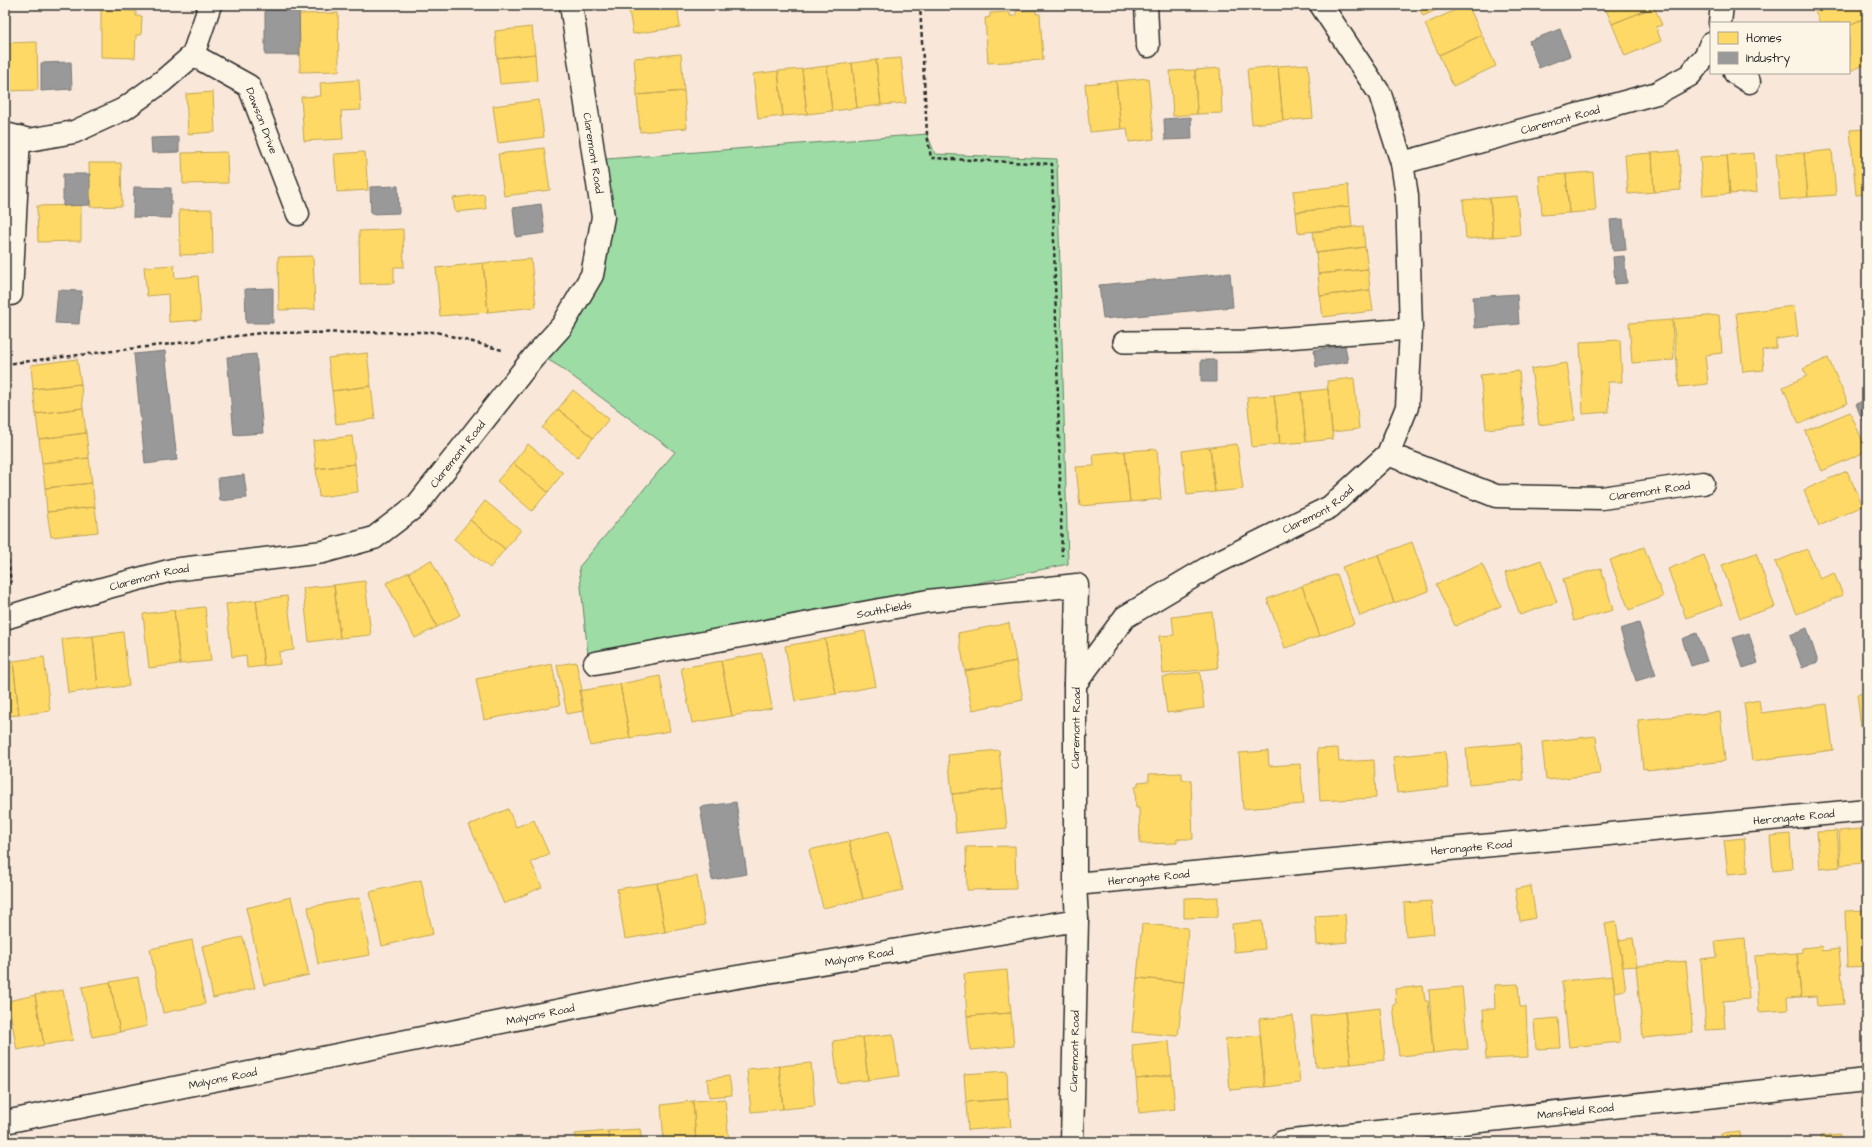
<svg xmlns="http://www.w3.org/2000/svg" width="1872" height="1147" font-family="'Architects Daughter',sans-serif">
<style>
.green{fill:#9ddca4;stroke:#648468}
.homes{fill:#ffd966;stroke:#bfa554}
.industry{fill:#999;stroke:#787878}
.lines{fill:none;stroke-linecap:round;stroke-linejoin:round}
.service-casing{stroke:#2b2b2b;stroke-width:24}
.minor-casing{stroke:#2b2b2b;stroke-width:25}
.path{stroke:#2b2b2b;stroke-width:2.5;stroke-dasharray:4 3;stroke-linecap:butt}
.service{stroke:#fcf5e5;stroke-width:21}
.minor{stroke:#fcf5e5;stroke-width:22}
.labels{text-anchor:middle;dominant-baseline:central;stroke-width:4;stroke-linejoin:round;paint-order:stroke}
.street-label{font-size:11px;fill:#2b2b2b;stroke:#fcf5e5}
</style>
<rect width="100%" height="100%" fill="#f9e8da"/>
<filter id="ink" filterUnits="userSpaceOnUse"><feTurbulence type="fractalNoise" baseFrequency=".025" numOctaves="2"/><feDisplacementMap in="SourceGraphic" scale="8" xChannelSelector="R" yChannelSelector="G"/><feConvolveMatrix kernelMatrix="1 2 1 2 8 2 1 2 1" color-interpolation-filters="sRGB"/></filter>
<g filter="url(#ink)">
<path class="green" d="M927 134 935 154 1057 159 1068 564 589 665 579 567 675 452 560 367 545 358 592 275 594 160Z"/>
<path class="homes" d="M299 5H338V8L299 9Z
M628 5H677L680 27 633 34Z
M1418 5H1447L1423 16Z
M1466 5H1468L1482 35 1439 55 1425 24Z
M1604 5H1653L1654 7 1612 24Z
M1829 5H1863L1867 17 1849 25V23H1820L1815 11Z
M1654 7 1662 25 1656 27 1661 41 1625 56 1612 24Z
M101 10 136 11V16H142L141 35H136L135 58 101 57Z
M1036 10V14H1040L1043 60 988 63 985 18 990 17V13L1010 12V16H1016V11Z
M338 13 339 71 300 72 299 14Z
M1867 17V64L1850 71 1849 25Z
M532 27 535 54 497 58 495 31Z
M1482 35 1496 66 1453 86 1439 55Z
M37 42 38 90 8 91 6 43Z
M535 54 537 81 500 84 497 58Z
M681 54 684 91 637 95 634 58Z
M901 58 906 103 881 105 876 60Z
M876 60 881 105 857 108 852 63Z
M852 63 857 108 832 111 827 66Z
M1308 64 1313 118 1283 121 1278 66Z
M827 66 832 111 807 114 802 69Z
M1278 66 1283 121 1252 124 1247 69Z
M1220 68 1222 113 1197 114 1195 70Z
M802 69 807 114 783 116 778 71Z
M1195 70 1197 114 1173 116 1170 71Z
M778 71 783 116 758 119 753 74Z
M1148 78 1154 139 1129 142 1127 128 1121 129 1116 81Z
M359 80 361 110 341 111 343 139 304 141 301 97 321 96 320 83Z
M1116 81 1121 129 1090 132 1085 84Z
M684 91 687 128 640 132 637 95Z
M213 92 215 132 188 134 186 94Z
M539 100 544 137 498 143 493 106Z
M1867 129V194L1856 195 1850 130Z
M544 148 550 190 504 196 498 154Z
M1832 150 1836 195 1808 197 1804 153Z
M1679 151 1681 190 1654 192 1652 153Z
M227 152 228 183 183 184 182 153Z
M365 152 368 190 337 192 334 154Z
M1652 153 1654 192 1628 194 1625 155Z
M1754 153 1757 192 1730 194 1727 155Z
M1804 153 1808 197 1780 200 1776 154Z
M1727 155 1730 194 1703 196 1700 157Z
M89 163H121L122 206 90 207Z
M1593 172 1596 211 1569 213 1566 174Z
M1566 174 1569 213 1542 215 1539 176Z
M1348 185 1350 206 1296 212 1293 191Z
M484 194 486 209 455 212 453 198Z
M1517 196 1520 235 1493 237 1490 198Z
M1490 198 1493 237 1466 239 1463 200Z
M81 205V241L38 242 37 206Z
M1350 206 1352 227 1298 233 1296 212Z
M212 209 213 254 180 255 179 210Z
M1363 226 1365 247 1316 253 1313 232Z
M403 229 404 267H394V283L360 284 359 231Z
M1365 247 1368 269 1318 274 1316 253Z
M313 256 315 309 279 310 278 257Z
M531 259 536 307 488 312 483 263Z
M483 263 488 312 440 316 436 268Z
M174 265 175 278 198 276 201 320 169 322 168 294 147 296 144 267Z
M1368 269 1370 290 1320 296 1318 274Z
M1370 290 1373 311 1323 317 1320 296Z
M1794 306 1798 336 1776 339V348L1762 350 1764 370 1743 372 1736 313Z
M1719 315 1722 353 1705 355 1708 384 1679 387 1673 319Z
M1672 320 1674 360 1632 363 1629 323Z
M1620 340 1622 382H1608L1609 412 1583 414 1580 342Z
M367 353 371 386 332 391 328 358Z
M1828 358 1848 403 1799 424 1783 387 1807 376 1803 369Z
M77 359 81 384 33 389 31 365Z
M1567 363 1575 420 1539 425 1531 369Z
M1519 371 1524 425 1486 429 1480 375Z
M1354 378 1359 429 1332 432 1327 381Z
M81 384 83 408 36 414 33 389Z
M371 386 375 419 336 424 332 391Z
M1328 389 1333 439 1306 442 1301 392Z
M573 390 609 419 593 438 558 409Z
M1301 392 1306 442 1280 444 1274 395Z
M1274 395 1280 444 1252 447 1247 397Z
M83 408 86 433 39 439 36 414Z
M558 409 593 438 578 457 542 428Z
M1850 412 1867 451 1822 471 1805 431Z
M86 433 89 458 42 463 39 439Z
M352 436 355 464 316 469 313 441Z
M528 444 563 473 548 492 513 463Z
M1237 444 1243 489 1215 492 1210 447Z
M1210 447 1215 492 1187 495 1182 451Z
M1157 449 1161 499 1130 502 1125 451Z
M1125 451 1130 502 1080 506 1076 467 1094 466 1093 454Z
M89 458 92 483 45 488 42 463Z
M513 463 548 492 532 511 497 481Z
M355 464 358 492 319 497 316 469Z
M1847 471 1863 506 1819 526 1804 490Z
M92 483 95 507 47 512 45 488Z
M485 501 521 530 505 549 470 520Z
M95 507 98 532 51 537 47 512Z
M470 520 505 549 490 568 454 539Z
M1412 542 1429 591 1394 603 1378 555Z
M1644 547 1663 597 1629 610 1610 560Z
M1807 549 1820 579 1834 573 1843 595 1797 614 1775 562Z
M1756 553 1775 607 1740 618 1722 565Z
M1378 555 1394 603 1360 616 1342 567Z
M1704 555 1722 605 1686 618 1668 569Z
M431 560 460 615 437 627 409 572Z
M1541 560 1557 602 1520 615 1505 573Z
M1482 564 1501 606 1455 626 1436 584Z
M1601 568 1613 610 1574 621 1563 579Z
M409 572 437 627 415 638 386 583Z
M1337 574 1354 624 1320 636 1302 586Z
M365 581 371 635 340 638 334 585Z
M334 585 340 638 309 642 303 588Z
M1302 586 1320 636 1285 648 1267 599Z
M287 596 294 650 279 652 280 664 264 666 256 600Z
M256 600 264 666 247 668 246 655 232 657 226 604Z
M205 607 211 661 180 664 174 610Z
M174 610 180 664 149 668 143 614Z
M1212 612 1218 668 1163 674 1159 636 1174 635 1172 617Z
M1009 623 1016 661 965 671 958 633Z
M865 631 876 686 836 694 825 639Z
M123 632 129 686 98 689 93 636Z
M93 636 98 689 68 693 62 639Z
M825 639 836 694 795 701 785 646Z
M762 653 772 708 732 716 721 661Z
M44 657 50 711 19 715 13 661Z
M13 661 19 715 5 716V662Z
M721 661 732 716 692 723 681 668Z
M1016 661 1023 700 972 710 965 671Z
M576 662 582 690 579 691 583 711 567 714 557 665Z
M552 664 560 705 484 720 476 679Z
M1200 672 1204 708 1167 713 1162 677Z
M660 676 670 731 630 738 620 684Z
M620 684 630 738 590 746 580 691Z
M1867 693V744H1863L1857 694Z
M1759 700 1761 713 1827 704 1833 750 1752 761 1744 703Z
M1720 712 1725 761 1647 770V768L1643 769 1638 720Z
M1596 736 1600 774 1546 780 1542 742Z
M1520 743 1523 780 1469 785 1466 748Z
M1338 748 1339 762 1374 760 1376 798 1320 801 1317 749Z
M999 750 1003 789 952 794 948 755Z
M1268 751 1269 766 1300 764 1304 804 1243 809 1239 753Z
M1445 751 1449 787 1397 793 1393 757Z
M1182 773V780H1191L1193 839H1177V843L1140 844 1139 808H1136L1135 787 1138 786V782L1149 781V774Z
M1003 789 1007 828 956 833 952 794Z
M508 809 516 827 534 820 549 854 531 862 542 887 504 904 469 825Z
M1861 829 1863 863 1841 865 1839 831Z
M889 831 903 890 863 899 849 841Z
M1837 831 1840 867 1820 869 1817 832Z
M1790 834 1792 869 1773 871 1770 836Z
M1744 838 1748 872 1728 874 1724 840Z
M849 841 863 899 823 908 809 850Z
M1015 846 1016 889 967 890 966 847Z
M697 876 705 925 665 932 657 883Z
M421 880 433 934 382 946 370 892Z
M657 883 665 932 625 939 617 889Z
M1531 886 1536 918 1520 921 1515 889Z
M291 897 309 975 264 985 246 908Z
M1218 897V917L1184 918V898Z
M360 898 370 955 318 964 308 907Z
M1431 901 1434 934 1406 937 1404 903Z
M1867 910V966L1847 967 1845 911Z
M1345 914 1347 942 1317 945 1315 916Z
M1262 921 1265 949 1234 952 1232 924Z
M1616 921 1626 990 1615 992 1605 923Z
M1142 924 1188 928 1184 982 1137 978Z
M243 937 255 988 213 998 202 946Z
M1633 938 1637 966 1623 967 1619 940Z
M1745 938 1749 999 1723 1001 1725 1029 1706 1030 1701 959 1717 957 1715 941Z
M192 940 205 1004 163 1013 150 949Z
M1821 946 1822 951 1839 949 1844 1004 1817 1006 1816 996 1801 997 1797 953 1802 952V948Z
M1797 953 1801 997 1787 998 1788 1010 1759 1012 1755 956Z
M1686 961 1693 1033 1643 1038 1636 966Z
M1007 970 1011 1013 967 1016 964 974Z
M1613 976 1620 1042 1569 1047 1562 981Z
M138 977 147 1026 120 1032 110 982Z
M1137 978 1184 982 1178 1036 1132 1032Z
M110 982 120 1032 92 1037 82 987Z
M1518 984 1520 1007H1526L1528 1057 1486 1059 1483 1009H1495L1494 985Z
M1423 986 1425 1001H1428L1433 1053 1399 1056 1393 1005 1396 1004 1395 989Z
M1462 987 1468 1049 1433 1053 1429 990Z
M63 990 73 1040 44 1045 35 995Z
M35 995 44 1045 17 1050 8 1001Z
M1380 1008 1385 1060 1351 1064 1345 1012Z
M1345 1012 1351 1064 1316 1067 1311 1016Z
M1011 1013 1014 1046 970 1050 967 1016Z
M1293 1016 1300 1083 1265 1087 1259 1019Z
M1558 1018 1560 1048 1536 1049 1534 1020Z
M893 1034 899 1076 868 1080 863 1037Z
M1260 1035 1265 1087 1230 1090 1225 1039Z
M863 1037 868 1080 838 1083 833 1041Z
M1169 1041 1172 1075 1136 1079 1132 1045Z
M811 1063 815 1106 783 1109 779 1066Z
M779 1066 783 1109 751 1112 747 1069Z
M1007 1071 1008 1099 966 1102 964 1074Z
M1172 1075 1175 1109 1139 1113 1136 1079Z
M729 1076 732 1095 709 1097 707 1079Z
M725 1099 729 1142H696L693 1101Z
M1008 1099 1011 1127 968 1130 966 1102Z
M693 1101 696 1142H664L661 1105Z
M640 1129 642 1142H609L608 1131Z
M608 1131 609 1142H576L575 1134Z
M1740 1132 1741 1142H1721V1134Z
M1840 1134V1142H1821L1820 1136Z
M1692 1138V1142H1671V1139Z
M999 1139V1142H965Z"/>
<path class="industry" d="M265 5H299L300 55H265Z
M1560 29 1570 56 1539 68 1529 41Z
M71 62 72 89 41 91V63Z
M1191 117 1192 139 1165 140 1164 119Z
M179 137V152L152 153 151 138Z
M63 174H90V205L63 206Z
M398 186 399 213 371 214 370 187Z
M134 187 171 188V218L133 217Z
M541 204 545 233 516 237 513 208Z
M1623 219 1626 250 1613 251 1610 220Z
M1624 256 1627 283 1615 284 1613 257Z
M1230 273 1233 307 1103 319 1099 285Z
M273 288V323H246L245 289Z
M58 290 82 291 79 324 55 323Z
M1517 294 1519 324 1475 328 1473 297Z
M1345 345 1348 362 1316 367 1314 350Z
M165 351 177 460 145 464 134 354Z
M256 354 263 433 234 435 227 357Z
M1201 360H1216V382H1201Z
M1867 399V418L1862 420 1856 404Z
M244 475 247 498 220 501 218 478Z
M1639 623 1656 675 1636 681 1620 629Z
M1807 628 1818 662 1802 668 1790 635Z
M1697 633 1707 661 1691 666 1682 639Z
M1749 633 1758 663 1743 668 1733 638Z
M736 802 747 874 712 880 700 807Z"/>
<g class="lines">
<defs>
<path id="service" d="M1124 342 1244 341 1411 329"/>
<g id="minor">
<path d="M1146 5 1148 46"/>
<path d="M1720 23 1722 5"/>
<path id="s1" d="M193 55 249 86 298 214"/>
<path d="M1735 73 1749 82"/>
<path d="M5 134 29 140 74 132 124 109 163 81 193 55 210 5"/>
<path id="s2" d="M1402 163 1657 93 1690 75 1706 55 1711 43"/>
<path d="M11 294 19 137"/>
<path id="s3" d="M1388 454 1496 496 1602 498 1703 483"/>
<path id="s4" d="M5 618 68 598 172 570 323 552 374 538 417 505 533 358 562 326 592 275 603 217 571 5"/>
<path id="s5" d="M595 663 928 601 1077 585 1075 684"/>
<path id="s6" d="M1075 884 1867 810"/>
<path id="s7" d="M5 1122 660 990 1077 920"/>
<path id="s8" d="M1072 1142 1077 920 1075 884V684L1125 617 1216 563 1330 507 1388 454 1407 407 1411 329 1407 196 1402 163 1380 94 1321 5"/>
<path id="s9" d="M1283 1142 1867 1080"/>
</g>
</defs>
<use href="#service" class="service-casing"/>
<use href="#minor" class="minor-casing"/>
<path class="path" d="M920 5 927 134 931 158 1052 164 1062 556
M5 364 261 333 436 332 502 350
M5 532 11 585"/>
<use href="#service" class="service"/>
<use href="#minor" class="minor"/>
</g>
</g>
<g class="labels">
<g class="street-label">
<text stroke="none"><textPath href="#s2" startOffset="164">Claremont Road</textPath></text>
<text stroke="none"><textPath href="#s1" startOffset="101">Dawson Drive</textPath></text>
<text transform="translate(593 153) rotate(81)">Claremont Road</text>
<text stroke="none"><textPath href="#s4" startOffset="498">Claremont Road</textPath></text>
<text stroke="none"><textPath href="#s3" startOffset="270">Claremont Road</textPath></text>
<text stroke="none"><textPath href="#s8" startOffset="763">Claremont Road</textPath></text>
<text stroke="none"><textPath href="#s4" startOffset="150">Claremont Road</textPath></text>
<text stroke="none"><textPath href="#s5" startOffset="294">Southfields</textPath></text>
<text transform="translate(1076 728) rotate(-89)">Claremont Road</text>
<text stroke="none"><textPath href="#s6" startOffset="722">Herongate Road</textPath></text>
<text stroke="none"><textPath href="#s6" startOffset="398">Herongate Road</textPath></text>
<text stroke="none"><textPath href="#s6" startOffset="74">Herongate Road</textPath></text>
<text stroke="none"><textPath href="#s7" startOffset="870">Malyons Road</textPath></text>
<text stroke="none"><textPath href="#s7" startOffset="546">Malyons Road</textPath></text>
<text stroke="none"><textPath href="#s8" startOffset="91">Claremont Road</textPath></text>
<text stroke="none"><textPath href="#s7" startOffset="222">Malyons Road</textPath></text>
<text stroke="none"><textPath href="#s9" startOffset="294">Mansfield Road</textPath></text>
</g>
</g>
<rect width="1872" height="1147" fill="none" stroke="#fcf5e5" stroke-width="20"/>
<rect x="10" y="10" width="1852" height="1127" fill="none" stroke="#2b2b2b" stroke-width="1.5" filter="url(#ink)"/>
<rect x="1710" y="22" width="140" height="52" fill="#fcf5e5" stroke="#a8a49b"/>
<rect x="1718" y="32" width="20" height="12" fill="#ffd966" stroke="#a8a49b"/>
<text x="1746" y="42" font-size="12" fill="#2b2b2b">Homes</text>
<rect x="1718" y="52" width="20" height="12" fill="#999999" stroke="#a8a49b"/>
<text x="1746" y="62" font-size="12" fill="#2b2b2b">Industry</text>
</svg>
